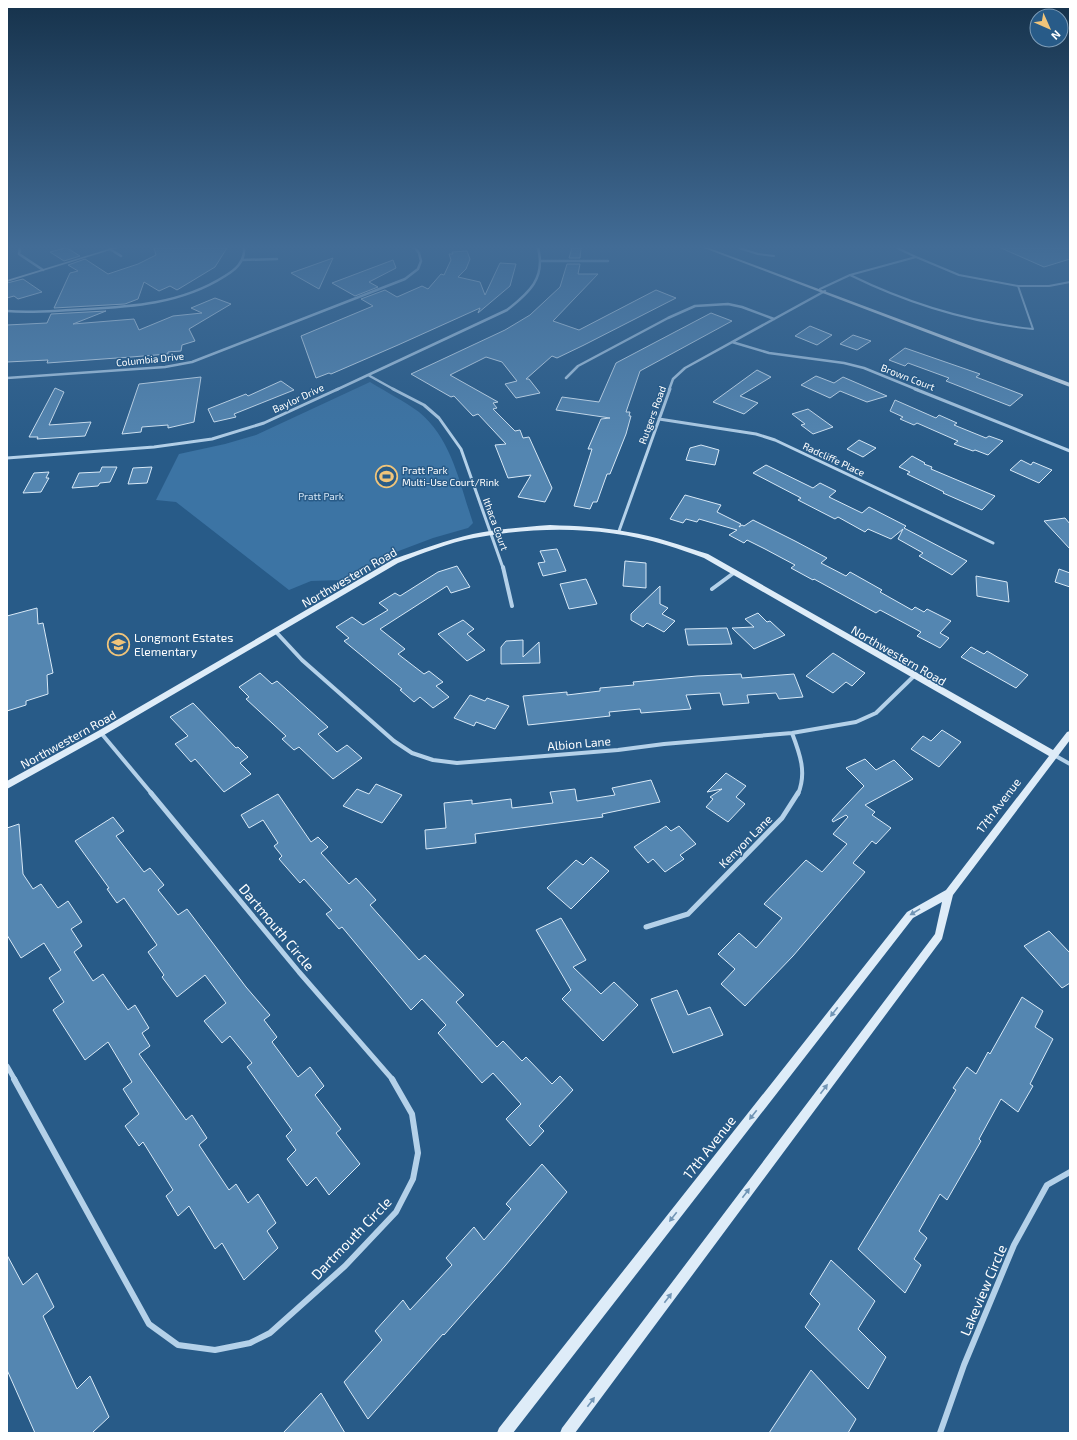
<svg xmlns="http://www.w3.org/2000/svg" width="1077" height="1440" font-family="'Exo 2',sans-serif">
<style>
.green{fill:#3c74a4}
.building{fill:#5486b1;stroke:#d8e9f7}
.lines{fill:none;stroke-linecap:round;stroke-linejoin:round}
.lane{stroke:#b4d1e9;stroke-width:2}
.street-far4{stroke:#b4d1e9;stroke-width:2.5}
.street-far3{stroke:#b4d1e9;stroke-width:3}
.street-far2{stroke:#b4d1e9;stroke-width:4}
.street-far1{stroke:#b4d1e9;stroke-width:5}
.street{stroke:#b4d1e9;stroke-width:6}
.secondary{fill:#deecf8;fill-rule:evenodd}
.oneway{fill:#7195b5}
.labels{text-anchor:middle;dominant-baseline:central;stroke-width:3;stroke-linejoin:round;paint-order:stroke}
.far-street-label{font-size:10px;fill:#fff;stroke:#285b88}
.far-poi-label{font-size:10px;fill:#fff;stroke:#285b88;text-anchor:start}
.far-park-label{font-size:10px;fill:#d8e9f7;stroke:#285b88}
.street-label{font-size:12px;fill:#fff;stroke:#285b88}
.poi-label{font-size:12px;fill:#fff;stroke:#285b88;text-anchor:start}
.near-street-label{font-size:14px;fill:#fff;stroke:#285b88}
</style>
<rect width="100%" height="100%" fill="#285b88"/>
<path class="green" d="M370 382C386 392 404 401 419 412 452 439 460 485 473 523L468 528 433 538 396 552 341 580 311 581 289 590 176 502 156 500 179 454 225 444 256 435Z"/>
<path class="building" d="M65 248H67L80 256 64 261 50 252Z
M154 248H227L215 267 177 290 170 286 159 291 144 282 138 299 125 304 54 308 70 273 78 271 68 265 85 259 108 274 138 264 156 255Z
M572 248H581L580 258H569Z
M1001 248H1070V259L1044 267Z
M467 251 470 259 466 269 458 277 480 282 485 295 500 263 516 264 510 286 478 313 480 308 398 345 331 374 329 373 316 378 301 336 373 306 361 299 385 290 397 297 422 286 428 289 441 274 444 275 451 260 449 254H453L452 252Z
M333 258 319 289 291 273Z
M393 260 396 268 369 282 378 287 355 296 332 283Z
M567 264H580L578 274H598L553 321 579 330 656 290 676 298 584 345 557 358 552 356 526 379H529L540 393 516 398 505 384 517 381 502 362 486 357 450 375 498 402 493 403 497 408 493 409 515 431 520 430 523 438 529 437 552 488 545 502 518 497 531 475 508 478 495 445 506 444 478 414 473 416 454 396 451 397 411 374 505 330 530 315 560 287Z
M23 279 42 292 18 299 14 296 7 298V283Z
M215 298 231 304 189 329 195 341 182 345 181 351 168 352V354L131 357 47 363 48 360 7 362V325L47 323 51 314 106 311 73 324 134 319 139 330 173 316 202 313 191 308Z
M711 313 732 321 640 371 626 412H630L629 416H631L626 434 610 474H607L597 502H593L590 509 574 506 592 449H588L601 419 610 418 556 410 562 397 599 402 616 363Z
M810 326 832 335 817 345 795 336Z
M853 335 871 341 857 350 840 344Z
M905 348 980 374 976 377 1023 395 1010 406 946 381 949 378 908 363 905 366 889 360Z
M757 370 771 377 740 396 758 403 744 414 713 402Z
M816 376 834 383 843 377 887 396 867 402 840 391 830 398 801 385Z
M201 377 194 422 168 428V425L142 427 141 432 122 434 139 384Z
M281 381 294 390 234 414 236 417 214 422 208 409 246 394 248 396Z
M55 388 64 392 49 425 91 422 85 436 37 439 38 437H29Z
M895 400 936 418 939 415 957 423 954 425 986 438 989 436 1003 441 988 455 975 450 973 451 954 444 958 441 917 423 914 425 900 419 903 417 890 411Z
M808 409 833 427 813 434 801 425 805 424 792 414Z
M859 440 876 448 863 457 847 449Z
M701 445 719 450 715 465 686 460 690 448Z
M912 456 925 463 924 464 932 467 931 469 995 496 982 510 943 493 944 492 907 474 910 472 899 467Z
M1021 460 1031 465 1033 462 1052 470 1039 483 1010 470Z
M766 465 813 488 820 483 836 491 829 497 862 513 869 507 906 526 904 528 967 561 952 575 919 556 923 553 898 539 903 529 891 539 868 529 865 532 838 517 835 519 798 500 801 498 753 473Z
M102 467H117L110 482 100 483 98 486 72 488 79 473 100 472Z
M152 467 147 483 128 484 133 468Z
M49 472 46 478H49L41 492 23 493 34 473Z
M685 495 721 505 717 512 741 524 739 527 742 525 744 526 753 520 795 541 827 558 821 563 846 576 850 572 882 590 880 592 912 610 915 607 924 612 927 609 951 621 940 633 949 638 940 648 917 636 921 632 880 610 876 613 814 579 813 580 791 568 795 565 765 549 747 540 744 543 729 535 737 530 699 519 697 522 686 519 683 523 670 519Z
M1065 518 1070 524V549L1044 521Z
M557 549 566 571 543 576 538 563 545 562 540 551Z
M625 561 646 563V588L623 586Z
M457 566 470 587 451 593 447 586 380 629 405 649 398 654 424 674 429 671 443 682 436 686 449 697 433 708 420 697 414 702 400 690 402 689 344 641 349 638 336 627 352 617 363 625 388 610 379 603 395 593 400 596 438 572Z
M1059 569 1070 573V587L1055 582Z
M976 576 1007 582 1009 602 977 596Z
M586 579 597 604 569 609 560 584Z
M660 586V604L668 608 662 614 675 621 664 632 647 623 643 627 631 620V614Z
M37 608 38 624 43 623 53 673 47 675 48 694 26 701V705L7 711V616Z
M758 613 767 622 770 621 785 635 754 649 732 628 754 627 745 619Z
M463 620 474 629 467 634 485 650 467 661 438 634Z
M727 628 732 644 688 645 685 629Z
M523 640V657L539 642 540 663 501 664V647L506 641Z
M971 647 984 654 987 651 1028 675 1016 688 961 657Z
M833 653 865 673 852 686 846 682 833 693 806 676Z
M260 673 272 684 277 681 328 727 318 734 337 752 347 745 362 758 333 779 299 747 294 750 282 739 286 736 246 699 249 697 239 687Z
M741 674 742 678 794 674 803 697 779 699 776 693 747 695 749 703 723 705 720 693 686 695 691 709 641 713 640 709 609 712 610 716 528 725 523 696 567 692V695L600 691V688L634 685 633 682 697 676Z
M470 695 485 701 487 698 509 706 495 729 476 722 474 726 454 718Z
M193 703 236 748 238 747 248 757 240 763 251 774 224 792 195 759 191 762 175 744 188 736 170 717Z
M942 730 961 742 939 767 911 749 923 736 931 741Z
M865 759 876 770 894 760 913 779 865 805 875 812 872 815 891 828 876 844 872 841 853 863 865 872 793 956 745 1006 721 984 735 969 718 954 739 933 756 948 782 918 764 904 806 860 822 872 847 844 833 834 848 817 846 815 833 822 832 820 864 786 846 768Z
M726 773 746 786 736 797 745 804 728 822 706 807 713 799 710 797 722 789 707 792Z
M651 780 660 802 602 814 603 817 475 834 476 843 426 849 425 830 446 828 444 803 472 800V804L511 799 512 808 553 803 550 792 575 789 577 801 615 795 612 788Z
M376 784 402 795 382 823 343 806 357 789 369 794Z
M278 794 311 842 318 837 328 847 321 853 349 884 356 878 376 900 370 905 419 960 425 955 464 995 456 1002 497 1047 503 1041 522 1061 526 1057 552 1084 560 1076 573 1090 539 1126 544 1131 530 1146 506 1119 521 1104 493 1073 482 1083 438 1033 446 1025 422 999 411 1010 342 927 339 929 326 914 332 910 304 879 300 883 279 859 282 856 274 846 278 843 263 820 249 828 241 815Z
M113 817 124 831 116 836 144 872 150 868 164 885 158 890 178 915 187 909 246 987 270 1015 264 1020 277 1037 272 1042 298 1077 310 1067 324 1086 315 1095 341 1129 336 1133 360 1164 329 1195 316 1177 307 1186 287 1159 296 1150 286 1136 292 1130 247 1067 252 1063 230 1036 222 1043 204 1021 226 1003 205 975 177 997 162 977 164 975 148 952 157 945 124 898 117 903 107 889 109 888 75 841Z
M19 824 23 874 33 889 41 884 58 908 68 901 82 922 71 929 82 946 74 952 93 981 103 974 128 1010 135 1005 149 1028 142 1033 150 1046 139 1054 186 1120 192 1115 207 1138 199 1145 229 1190 236 1184 248 1203 258 1194 276 1223 267 1231 278 1248 244 1280 222 1243 215 1249 189 1206 178 1216 166 1196 173 1190 143 1142 139 1146 125 1126 139 1114 123 1089 132 1082 108 1042 85 1060 53 1010 64 1002 49 978 61 970 44 943 21 958 7 935V828Z
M666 826 671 831 679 826 696 844 680 855 684 859 665 872 653 859 648 863 634 847Z
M591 857 609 871 571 909 547 888 576 860 583 865Z
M561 918 586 960 573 967 601 994 614 982 638 1005 603 1041 562 999 571 990 536 930Z
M1049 931 1070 953V983L1062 988 1024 946Z
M677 990 688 1015 710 1007 723 1035 673 1053 651 999Z
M1022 997 1043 1011 1035 1027 1053 1039 1030 1084 1033 1086 1018 1112 1001 1099 979 1139 981 1141 947 1200 940 1194 919 1231 927 1238 914 1259 921 1265 905 1293 858 1249 956 1090 953 1088 967 1067 976 1074 988 1052 990 1054Z
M542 1164 567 1192 505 1266 444 1335 443 1334 368 1419 344 1382 382 1340 375 1331 403 1300 410 1310 452 1265 446 1258 474 1227 484 1240 511 1209 506 1204Z
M7 1255 23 1285 37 1273 54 1307 43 1316 77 1389 90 1376 109 1417 92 1433H35L7 1370Z
M831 1260 875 1301 858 1329 886 1357 868 1389 805 1327 820 1304 810 1294Z
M811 1370 856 1419 848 1433H769Z
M321 1393 345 1433H283Z"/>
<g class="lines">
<path class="lane" d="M739 248 758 254 774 256
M897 248 916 257
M916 257 959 275 1018 286 1033 329C968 322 909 304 850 275Z
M1018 286H1049L1070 282
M820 289 850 275"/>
<path class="street-far4" d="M20 248 19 254 43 270
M110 249 121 256
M242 260 277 259
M541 261H608
M7 311C29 313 50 311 71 310 125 307 178 306 225 276 235 270 245 262 244 248
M732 342 769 353 844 363 864 368 918 390
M368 375 395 390
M7 378 165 367 192 362 405 279 418 269 421 261 419 253 415 248
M566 378 578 366 668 318 695 306 728 304 742 307 774 319
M336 390 507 310C529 293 546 278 538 248
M669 390 673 379 685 368 825 291"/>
<path class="street-far3" d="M393 389 424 405 439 418 461 449 503 568
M915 389 1070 451
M659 419 756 434 775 440 993 543
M7 458 154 447 212 439 264 423 338 389
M619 531 670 389"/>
<path class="street-far2" d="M503 567 512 606
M712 589 735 572
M276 632 302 660 394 741 412 753 433 760 457 763 618 750 664 744 792 733 856 722 876 713 914 676
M101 733 152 794
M792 733C800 754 807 773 798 794
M1054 755 1070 764"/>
<path class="street-far1" d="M151 793 299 972 393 1080
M646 927 688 914 782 818 798 793
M7 1066 15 1080"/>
<path class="street" d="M14 1079 149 1324 178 1345 215 1350 250 1343 270 1333 345 1266 396 1212 413 1179 418 1153 412 1114 392 1079
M940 1433 964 1365 1014 1245 1047 1185 1070 1172"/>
<path class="secondary" d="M112 248H117L7 282V280Z
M704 248H709L1070 383V387Z
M550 525C576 526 602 527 628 532 655 536 682 546 708 554L1053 750 1067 732 1070 731V740L953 895 942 939 575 1433H560L562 1428 935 934 942 902 913 918 513 1433H497L499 1428 907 912 946 890 1049 756 704 558C691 553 679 549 666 545 604 526 537 526 474 538 448 543 423 553 398 563L104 735 7 789V781L98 731 394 559C420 550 446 540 473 534 499 529 524 527 550 525Z"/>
</g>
<defs><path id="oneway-solid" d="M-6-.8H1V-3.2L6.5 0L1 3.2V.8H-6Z"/></defs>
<g class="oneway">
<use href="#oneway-solid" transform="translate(915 912) rotate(149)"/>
<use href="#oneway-solid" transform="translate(834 1012) rotate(128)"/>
<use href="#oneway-solid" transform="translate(824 1089) rotate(-53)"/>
<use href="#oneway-solid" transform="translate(753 1115) rotate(128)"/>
<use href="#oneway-solid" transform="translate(746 1193) rotate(-53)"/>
<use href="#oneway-solid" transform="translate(673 1217) rotate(128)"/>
<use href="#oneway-solid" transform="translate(668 1298) rotate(-53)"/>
<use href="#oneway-solid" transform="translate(591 1402) rotate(-53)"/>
</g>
<linearGradient id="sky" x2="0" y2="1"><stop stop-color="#16324b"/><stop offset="0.55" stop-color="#426c96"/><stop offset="1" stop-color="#426c96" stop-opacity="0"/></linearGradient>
<rect width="1077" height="449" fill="url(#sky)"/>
<defs>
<symbol id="stadium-ring" viewBox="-11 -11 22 22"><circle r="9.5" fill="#285b88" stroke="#f0c47a" stroke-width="1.5"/><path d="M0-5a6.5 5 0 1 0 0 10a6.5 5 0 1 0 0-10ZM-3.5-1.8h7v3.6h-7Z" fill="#f0c47a"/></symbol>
<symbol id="school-ring" viewBox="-11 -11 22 22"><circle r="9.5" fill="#285b88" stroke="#f0c47a" stroke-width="1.5"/><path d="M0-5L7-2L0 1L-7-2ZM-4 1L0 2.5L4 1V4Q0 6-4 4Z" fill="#f0c47a"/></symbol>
</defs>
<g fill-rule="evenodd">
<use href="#stadium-ring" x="374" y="464" width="25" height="25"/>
<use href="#school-ring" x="106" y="632" width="25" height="25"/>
</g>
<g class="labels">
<g class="far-street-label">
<text transform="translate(150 359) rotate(-6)">Columbia Drive</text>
<text transform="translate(908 377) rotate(21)">Brown Court</text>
<text transform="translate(298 398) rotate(-25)">Baylor Drive</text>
<text transform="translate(652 415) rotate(-70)">Rutgers Road</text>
<text transform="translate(834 459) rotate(25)">Radcliffe Place</text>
<text transform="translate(496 524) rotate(70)">Ithaca Court</text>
</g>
<g class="far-poi-label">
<text x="402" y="470">Pratt Park<tspan x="402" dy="12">Multi-Use Court/Rink</tspan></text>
</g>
<g class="far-park-label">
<text x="321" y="496">Pratt Park</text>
</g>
<g class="street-label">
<text transform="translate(349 577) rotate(-30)">Northwestern Road</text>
<text transform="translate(899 655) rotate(30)">Northwestern Road</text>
<text transform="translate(68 739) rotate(-29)">Northwestern Road</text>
<text transform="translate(579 743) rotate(-5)">Albion Lane</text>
<text transform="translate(998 805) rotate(-53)">17th Avenue</text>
<text transform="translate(745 841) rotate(-45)">Kenyon Lane</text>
</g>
<g class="poi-label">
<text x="134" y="637">Longmont Estates<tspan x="134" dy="14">Elementary</tspan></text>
</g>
<g class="near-street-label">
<text transform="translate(277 927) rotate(50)">Dartmouth Circle</text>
<text transform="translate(709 1147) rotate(-52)">17th Avenue</text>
<text transform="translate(351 1238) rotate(-46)">Dartmouth Circle</text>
<text transform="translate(983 1290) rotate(-67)">Lakeview Circle</text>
</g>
</g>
<rect width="1077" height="1440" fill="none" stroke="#ffffff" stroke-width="16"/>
<g transform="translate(1049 28) rotate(135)"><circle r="19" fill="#285b88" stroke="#7e9db8"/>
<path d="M0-3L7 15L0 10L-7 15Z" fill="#f0c47a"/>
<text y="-6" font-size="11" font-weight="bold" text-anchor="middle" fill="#ffffff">N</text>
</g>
</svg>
